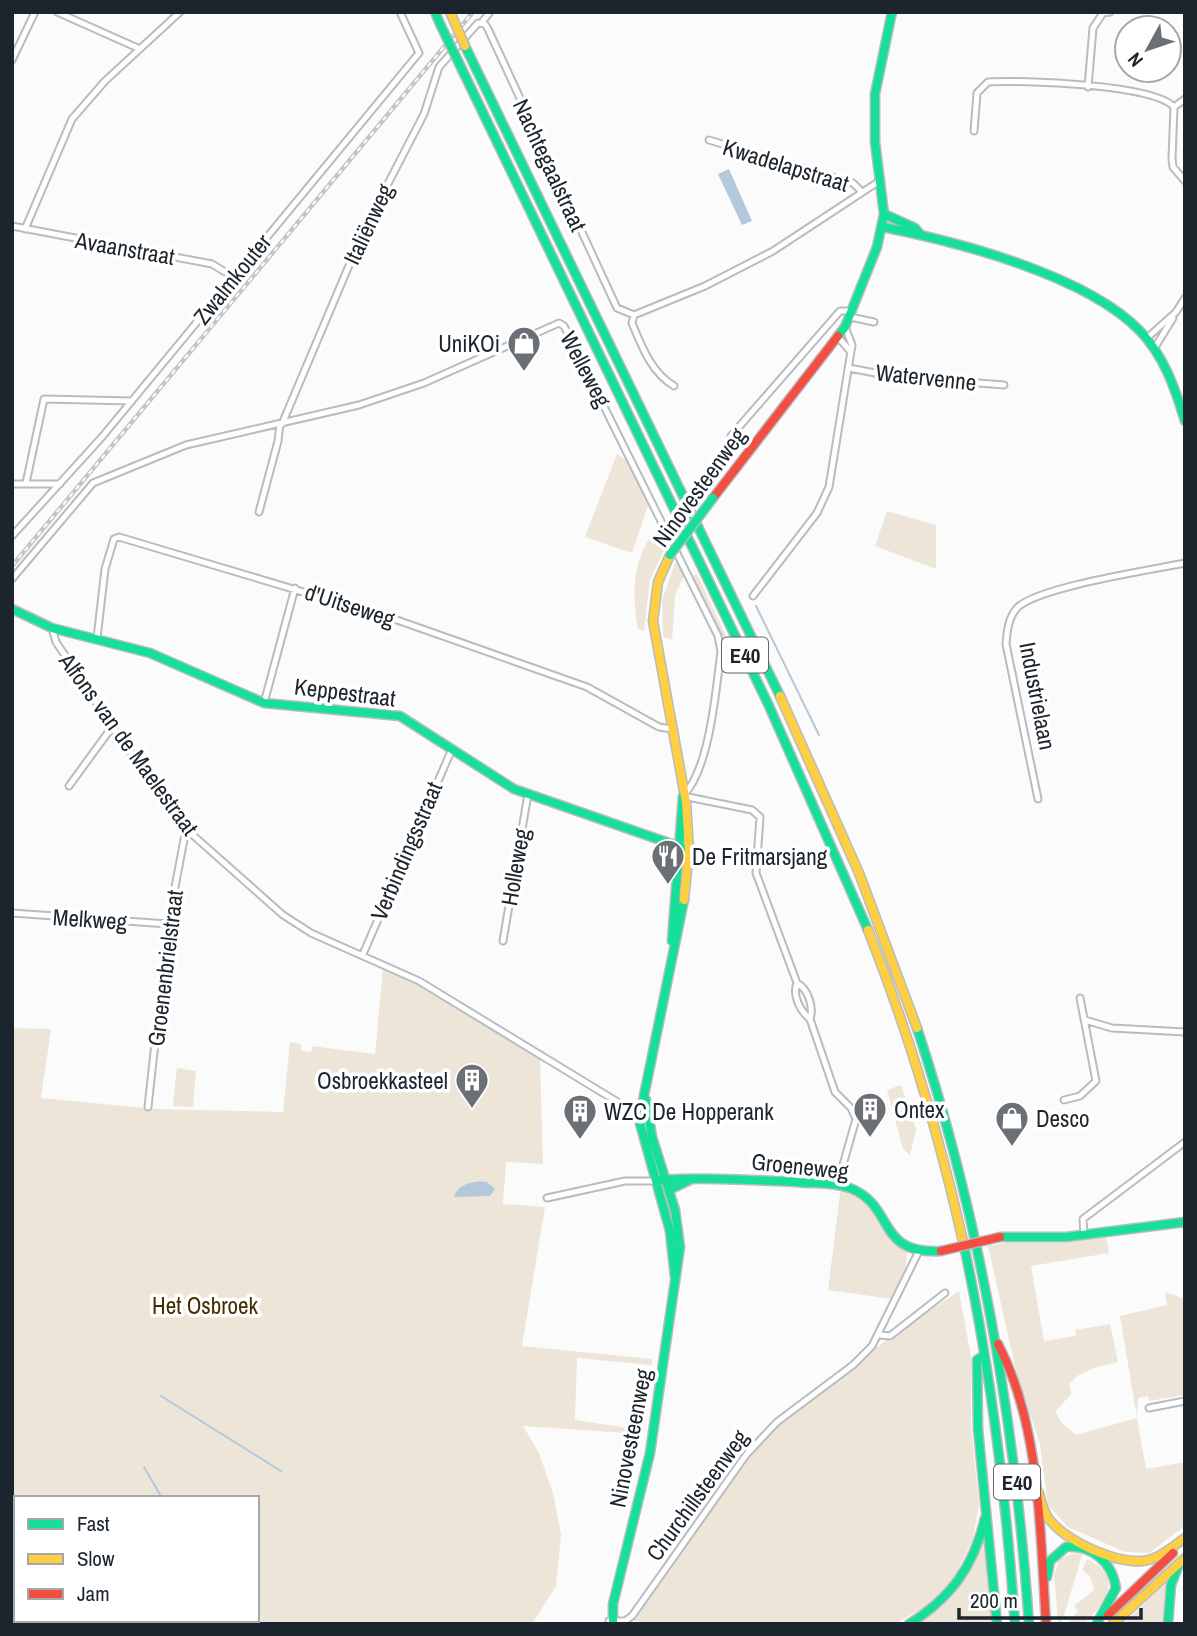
<svg xmlns="http://www.w3.org/2000/svg" width="1197" height="1636" font-family="'Archivo Narrow',sans-serif">
<style>
.green{fill:#ede5d8;fill-rule:evenodd}
.water{fill:#b4c8db}
.lines{fill:none;stroke-linecap:round;stroke-linejoin:round}
.stream{stroke:#b4c8db;stroke-width:2}
.street-casing{stroke:#b8bcc1;stroke-width:9}
.fast-casing{stroke:#b8bcc1;stroke-width:11}
.slow-casing{stroke:#b8bcc1;stroke-width:11}
.jam-casing{stroke:#b8bcc1;stroke-width:11}
.street{stroke:#fefefe;stroke-width:5}
.fast{stroke:#16e098;stroke-width:8}
.slow{stroke:#ffcf43;stroke-width:8}
.jam{stroke:#f24e42;stroke-width:8}
.rail-casing{stroke:#c5c5c5;stroke-width:4.5}
.rail{stroke:#fff;stroke-width:2;stroke-dasharray:5;stroke-linecap:butt}
.fast-bridge-casing{stroke:#b8bcc1;stroke-width:11;stroke-linecap:butt}
.slow-bridge-casing{stroke:#b8bcc1;stroke-width:11;stroke-linecap:butt}
.jam-bridge-casing{stroke:#b8bcc1;stroke-width:11;stroke-linecap:butt}
.fast-bridge{stroke:#16e098;stroke-width:8}
.slow-bridge{stroke:#ffcf43;stroke-width:8}
.jam-bridge{stroke:#f24e42;stroke-width:8}
.labels{text-anchor:middle;dominant-baseline:central;stroke-width:7;stroke-linejoin:round;paint-order:stroke}
.shield{fill:#fff;stroke:#60666c;stroke-width:2}
.shield-label{font-size:21px;font-weight:bold;fill:#1c252d}
.street-label{font-size:23px;fill:#1c252d;stroke:#fff}
.poi-label{font-size:23px;fill:#1c252d;stroke:#fff;text-anchor:start}
.park-label{font-size:23px;fill:#422e01;stroke:#fff}
</style>
<rect width="100%" height="100%" fill="#fbfbfb"/>
<path class="green" d="M617 454 633 465 650 500 632 553 585 537Z
M887 511 936 525V569L875 546Z
M660 524 668 542 650 580 644 631 638 629C631 591 633 554 660 524Z
M677 558 685 573 675 595 672 640 663 637 662 600Z
M697 574 733 651 738 662H725L720 632 692 576Z
M383 969 418 985 540 1059 543 1164 506 1162 503 1204 545 1207 522 1346 652 1359V1365L577 1358 575 1420 642 1430 641 1434 523 1426 539 1453 553 1493 561 1535 556 1586 532 1624H12V1028L51 1029 41 1098 155 1109 283 1112 290 1042 301 1044V1051L311 1052 312 1046 375 1054ZM16 1498H257V1620H16Z
M177 1068 196 1071 193 1107 173 1106Z
M901 1085 916 1130 910 1155 903 1149 887 1090Z
M841 1186 855 1190 907 1249 906 1267 892 1299 828 1290Z
M1106 1237 1109 1253 1031 1266 1044 1341 1076 1336 1075 1330 1110 1324 1118 1362 1094 1368 1077 1376 1069 1384 1071 1394 1055 1412 1063 1424 1076 1435 1137 1418 1120 1316 1167 1305 1165 1292 1185 1299V1395L1149 1401 1148 1396 1138 1398 1137 1418 1146 1469 1185 1462V1526L1149 1553 1125 1552 1068 1527 1048 1505 1040 1444 1017 1375 988 1246 1006 1243H1061Z
M959 1291 971 1357V1426L979 1504 973 1539 953 1580 925 1607 894 1624H649L632 1620 756 1447 792 1414 890 1337Z
M987 1533 992 1624H918C955 1602 973 1573 987 1533Z
M1076 1553 1082 1555 1062 1622H1058L1054 1575 1060 1558Z
M1087 1559C1125 1578 1105 1602 1084 1624H1067L1078 1611 1074 1606 1094 1590 1090 1576 1082 1570Z
M1169 1580 1164 1624H1123Z"/>
<path class="water" d="M729 169 752 221 742 225 718 174Z
M487 1182 495 1189 490 1196 454 1197C457 1184 475 1180 487 1182Z"/>
<g class="lines">
<path class="stream" d="M756 606 819 735
M161 1396 281 1471
M144 1467 162 1498"/>
<defs>
<path id="street" d="M57 12 140 49
M482 22 490 12
M12 60 35 12
M1088 87 1093 28 1103 13 1110 12
M1185 99 1174 107 1172 159 1173 167 1185 181
M974 131 977 93 988 82C1022 80 1153 84 1174 107
M709 140 853 183 861 191
M12 226 212 264 235 278
M25 229 72 119 105 81 180 12
M634 315 632 323C642 347 651 372 674 386
M850 317 874 322
M838 337 851 352
M1147 338 1176 312 1185 298
M1154 349 1173 318
M849 368 891 376 1004 385
M282 424 364 230 424 114 439 67 478 23 485 24 488 29 617 308 634 315 705 286 773 251 881 180
M731 436 840 311H852
M26 483 44 399 132 401
M12 484H60
M259 512 278 441 280 424
M12 536 102 437 419 53 400 12
M12 579 93 483 186 445 359 405 424 383 559 323 564 326 718 636 721 651C716 689 710 769 683 796
M753 596 817 513 829 487 852 345 845 327
M52 628 56 642 111 725 186 829 283 915 311 933 419 981 616 1101 639 1120
M97 638 105 569 114 539 119 537 397 620 587 687 659 727 672 729
M264 703 295 588
M69 786 112 727
M683 796 752 810 760 817 756 873 797 983C808 989 814 1007 810 1019
M1038 799 1006 644C1007 632 1008 618 1017 608 1037 587 1151 570 1185 563
M12 913 168 924
M503 941 528 794
M363 954 452 749
M797 983C792 995 800 1011 810 1019L835 1092 851 1108 856 1119 837 1186
M1085 1020 1112 1028 1185 1032
M1064 1100 1080 1096 1096 1081 1080 998
M148 1107 168 924 186 829
M547 1198 625 1181H654
M1084 1235 1083 1219 1185 1142
M880 1335 890 1336 945 1293
M1149 1408 1185 1401
M609 1621H625L632 1616 746 1455 777 1422 853 1365 872 1346 918 1253"/>
<path id="fast" d="M435 12 440 24
M465 46 780 696
M456 57 769 706 868 930
M884 214 915 228 920 234
M883 227C958 242 1086 275 1140 331 1164 356 1175 388 1185 421
M838 336 845 327 877 247 884 214 875 142V94L892 12
M12 609 52 628 150 653 264 703 400 716 514 789 689 850
M672 941 683 796
M917 1028C981 1222 1015 1421 1029 1624
M660 1180C705 1177 750 1180 796 1182 813 1184 833 1182 850 1188 896 1206 875 1255 941 1251
M669 1190 692 1179
M1000 1237H1066L1185 1222
M964 1246C991 1370 1006 1497 1015 1624
M675 1277 670 1231 639 1120 684 900
M984 1355 977 1360 978 1429 997 1624
M1047 1577 1050 1561 1066 1547C1092 1545 1112 1562 1116 1588L1097 1623
M613 1624V1604L650 1453 680 1247 675 1210 652 1137 646 1100
M909 1624C951 1598 974 1566 985 1518
M1168 1624 1171 1585 1179 1564"/>
<path id="slow" d="M670 555 658 582 653 621 686 802 689 850 684 900
M780 696 859 873 917 1028
M868 930C909 1033 940 1138 964 1246
M1039 1493C1041 1502 1043 1511 1049 1519 1066 1541 1113 1563 1142 1561 1158 1560 1172 1547 1185 1538
M1113 1624 1185 1558"/>
<path id="jam" d="M713 498 838 336
M998 1344C1041 1427 1040 1532 1046 1624
M1108 1615 1173 1553"/>
</defs>
<use href="#street" class="street-casing"/>
<use href="#fast" class="fast-casing"/>
<use href="#slow" class="slow-casing"/>
<use href="#jam" class="jam-casing"/>
<use href="#street" class="street"/>
<use href="#fast" class="fast"/>
<use href="#slow" class="slow"/>
<use href="#jam" class="jam"/>
<defs>
<path id="rail" d="M12 566 473 12"/>
</defs>
<use href="#rail" class="rail-casing"/>
<use href="#rail" class="rail"/>
<defs>
<path id="fast-bridge" d="M440 24 456 57
M670 555 713 498"/>
<path id="slow-bridge" d="M450 12 465 46"/>
<path id="jam-bridge" d="M941 1251 1000 1237"/>
</defs>
<use href="#fast-bridge" class="fast-bridge-casing"/>
<use href="#slow-bridge" class="slow-bridge-casing"/>
<use href="#jam-bridge" class="jam-bridge-casing"/>
<use href="#fast-bridge" class="fast-bridge"/>
<use href="#slow-bridge" class="slow-bridge"/>
<use href="#jam-bridge" class="jam-bridge"/>
</g>
<defs>
<symbol id="shop-pin" viewBox="-11 -11 22 30"><path d="M0 17L-7.5 6A9.5 9.5 0 1 1 7.5 6Z" fill="#6a7075" stroke="#fff"/><path d="M-5-2.5h2.3a2.7 3.5 0 0 1 5.4 0H5L5.5 6h-11ZM-1.5-2.5h3a1.5 2.3 0 0 0-3 0Z" fill="#fff"/></symbol>
<symbol id="restaurant-pin" viewBox="-11 -11 22 30"><path d="M0 17L-7.5 6A9.5 9.5 0 1 1 7.5 6Z" fill="#6a7075" stroke="#fff"/><path d="M-5-6h1v4h1v-4h1v4h1v-4h1v5L-1.5 .5V6h-2V.5L-5-1ZM5-6V6H3V1.5H1.5Q1.5-4 5-6Z" fill="#fff"/></symbol>
<symbol id="building-pin" viewBox="-11 -11 22 30"><path d="M0 17L-7.5 6A9.5 9.5 0 1 1 7.5 6Z" fill="#6a7075" stroke="#fff"/><path d="M-4-6H4V6H1V3H-1V6H-4ZM-2.5-4.3h1.7v1.8h-1.7ZM.8-4.3h1.7v1.8H.8ZM-2.5-1h1.7V.8h-1.7ZM.8-1h1.7V.8H.8Z" fill="#fff"/></symbol>
</defs>
<g fill-rule="evenodd">
<use href="#shop-pin" x="505" y="324" width="38" height="52"/>
<use href="#restaurant-pin" x="649" y="837" width="38" height="52"/>
<use href="#building-pin" x="453" y="1061" width="38" height="52"/>
<use href="#building-pin" x="851" y="1090" width="38" height="52"/>
<use href="#building-pin" x="561" y="1092" width="38" height="52"/>
<use href="#shop-pin" x="993" y="1099" width="38" height="52"/>
</g>
<g class="labels">
<g class="shield">
<rect x="722" y="637.5" width="46" height="35" rx="5"/>
<rect x="994" y="1464.5" width="46" height="35" rx="5"/>
</g>
<g class="shield-label">
<text x="745" y="655">E40</text>
<text x="1017" y="1482">E40</text>
</g>
<g class="street-label">
<text transform="translate(550 165) rotate(65)">Nachtegaalstraat</text>
<text transform="translate(786 165) rotate(17)">Kwadelapstraat</text>
<text transform="translate(368 224) rotate(-65)">Italiënweg</text>
<text transform="translate(125 248) rotate(10)">Avaanstraat</text>
<text transform="translate(232 279) rotate(-51)">Zwalmkouter</text>
<text transform="translate(586 369) rotate(62)">Welleweg</text>
<text transform="translate(926 377) rotate(6)">Watervenne</text>
<text transform="translate(699 487) rotate(-54)">Ninovesteenweg</text>
<text transform="translate(350 605) rotate(18)">d'Uitseweg</text>
<text transform="translate(345 692) rotate(7)">Keppestraat</text>
<text transform="translate(1038 696) rotate(79)">Industrielaan</text>
<text transform="translate(129 744) rotate(54)">Alfons van de Maelestraat</text>
<text transform="translate(406 851) rotate(-67)">Verbindingsstraat</text>
<text transform="translate(515 867) rotate(-80)">Holleweg</text>
<text transform="translate(90 919) rotate(4)">Melkweg</text>
<text transform="translate(165 968) rotate(-83)">Groenenbrielstraat</text>
<text transform="translate(800 1166) rotate(6)">Groeneweg</text>
<text transform="translate(630 1438) rotate(-79)">Ninovesteenweg</text>
<text transform="translate(697 1495) rotate(-54)">Churchillsteenweg</text>
</g>
<g class="poi-label">
<text x="500" y="343" text-anchor="end">UniKOi</text>
<text x="692" y="856">De Fritmarsjang</text>
<text x="448" y="1080" text-anchor="end">Osbroekkasteel</text>
<text x="894" y="1109">Ontex</text>
<text x="604" y="1111">WZC De Hopperank</text>
<text x="1036" y="1118">Desco</text>
</g>
<g class="park-label">
<text x="205" y="1305">Het Osbroek</text>
</g>
</g>
<rect width="1197" height="1636" fill="none" stroke="#1c252d" stroke-width="28"/>
<rect x="14" y="1496" width="245" height="126" fill="#ffffff" stroke="#a4a8ab" stroke-width="2"/>
<rect x="28" y="1519" width="35" height="10" fill="#16e098" stroke="#a4a8ab" stroke-width="2"/>
<text x="77" y="1531" font-size="21" fill="#1c252d">Fast</text>
<rect x="28" y="1554" width="35" height="10" fill="#ffcf43" stroke="#a4a8ab" stroke-width="2"/>
<text x="77" y="1566" font-size="21" fill="#1c252d">Slow</text>
<rect x="28" y="1589" width="35" height="10" fill="#f24e42" stroke="#a4a8ab" stroke-width="2"/>
<text x="77" y="1601" font-size="21" fill="#1c252d">Jam</text>
<g transform="translate(1148 49) rotate(230)"><circle r="33" fill="#ffffff" stroke="#a4a8ab" stroke-width="2"/>
<path d="M0-5L12 26L0 18L-12 26Z" fill="#6a7075"/>
<text y="-10" font-size="19" font-weight="bold" text-anchor="middle" fill="#1c252d">N</text>
</g>
<path d="M959 1608v10h182v-10" fill="none" stroke="#1c252d" stroke-width="3.5"/>
<text x="970" y="1608" font-size="21" fill="#1c252d" stroke="#ffffff" stroke-width="5" paint-order="stroke">200 m</text>
</svg>
